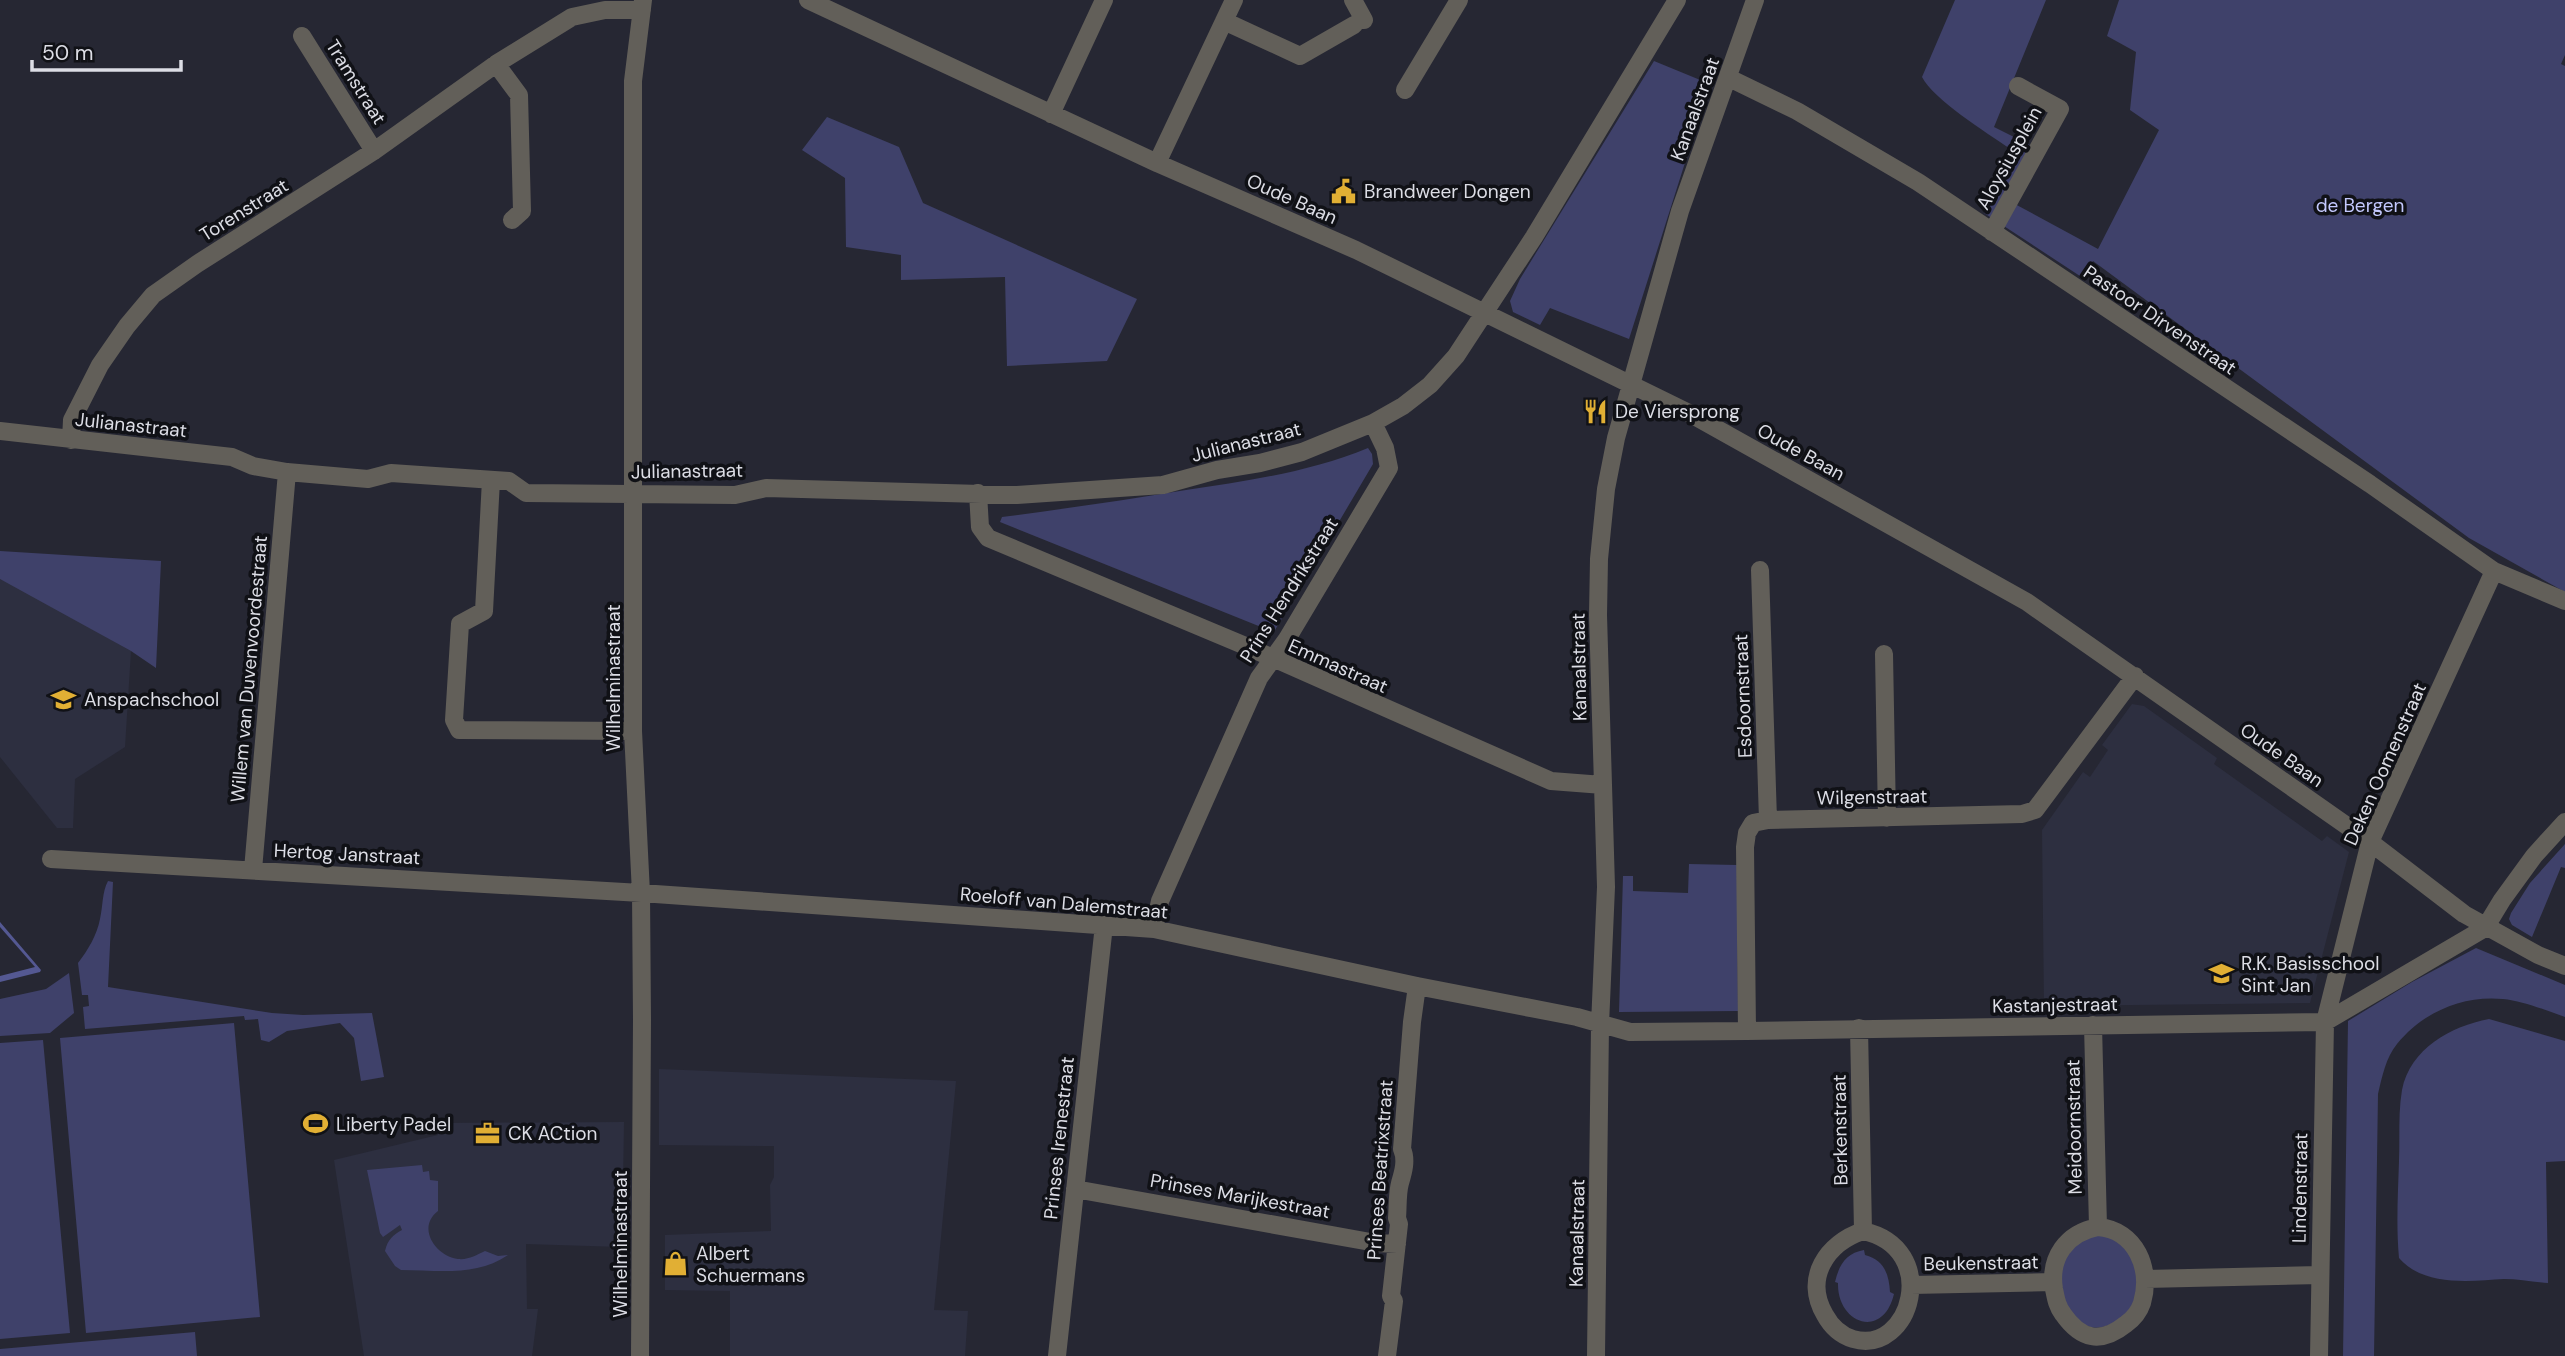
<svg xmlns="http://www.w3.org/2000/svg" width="2565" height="1356" font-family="'DM Sans',sans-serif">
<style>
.built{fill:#2d2f40}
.green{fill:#3f416a}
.water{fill:#545892}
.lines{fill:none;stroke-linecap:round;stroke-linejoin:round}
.minor{stroke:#625f59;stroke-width:18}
.labels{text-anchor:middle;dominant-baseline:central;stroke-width:7;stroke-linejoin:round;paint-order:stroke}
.street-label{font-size:19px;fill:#dcdde5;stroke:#101116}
.poi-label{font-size:19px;fill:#dcdde5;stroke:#101116;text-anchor:start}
.park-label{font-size:19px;fill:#c3c8fd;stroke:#101116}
</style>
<rect width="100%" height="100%" fill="#262733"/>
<path class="built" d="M0 579 15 585 131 651 125 747 75 779 73 828H57L0 757Z
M2132 704 2144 706 2217 758 2214 764 2322 841 2327 836 2349 852 2310 1003 2044 1006 2042 830 2083 772 2090 777 2108 750 2102 745Z
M659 1069 956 1081 934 1310 968 1311 965 1356H730V1291L665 1290V1235L771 1231 770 1185 774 1177V1146L659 1145Z
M624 1122 622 1247 526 1244 527 1309H538L532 1356H364L334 1160 438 1135 439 1123Z"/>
<path class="green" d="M1955 0H2046L1994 127 2038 149 2013 203 2098 249 2159 130 2130 110 2136 52 2107 36 2119 0H2565V55L2561 64 2565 66V592L2469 538 2093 261 2083 278 1984 213 2008 158 2009 148C1987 133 1933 99 1922 77Z
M1654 61 1710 84 1629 339 1550 308 1540 325 1513 312 1510 301 1520 279Z
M827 117 899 147 923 203 1137 299 1107 361 1007 366 1005 277 901 280V255L846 247 845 178 802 150Z
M1368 448 1372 454 1373 464 1281 620 1275 630 1271 631 1000 522 1002 517C1063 509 1125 500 1186 490 1247 481 1310 472 1368 448Z
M0 551 161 561 156 668 131 651 0 579Z
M2565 844V868L2561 867 2532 937 2512 925 2509 919 2511 913 2530 883Z
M1689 864 1737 865 1738 1011 1619 1012 1623 876H1633V891L1688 893Z
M108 881 113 882 108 987 272 1013 303 1015 372 1013 384 1077 361 1081 354 1038 340 1023 287 1031 269 1042 261 1040 258 1019 245 1020 244 1016 85 1029 83 1007 89 1006 88 995H82L78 963C88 950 97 935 100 919 103 906 102 892 108 881Z
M2476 948 2565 985V1017C2545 1010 2523 1001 2503 999 2463 995 2423 1012 2397 1044 2386 1057 2382 1077 2378 1094L2374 1356H2343L2348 1021 2412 982Z
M69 973 74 1013 50 1033 0 1036V999L46 989Z
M2489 1019 2565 1041V1161L2546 1162 2548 1283C2534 1282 2518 1279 2504 1279 2470 1281 2424 1287 2399 1258 2396 1226 2398 1193 2399 1161 2400 1138 2398 1113 2402 1090 2410 1049 2451 1026 2489 1019Z
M234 1023 260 1317 86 1333 60 1038Z
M43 1040 70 1333 0 1339V1043Z
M422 1165 423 1172 429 1171 430 1180 438 1181V1211C416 1228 436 1256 458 1259 469 1260 476 1255 485 1251L498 1256 508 1255C476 1277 438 1270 401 1270L395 1266 385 1251C388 1239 393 1235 402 1230L400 1225 383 1237 380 1233 367 1170Z
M2106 1235C2111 1237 2117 1239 2121 1243 2138 1258 2142 1288 2131 1308 2127 1315 2122 1318 2115 1322 2062 1353 2039 1249 2090 1236 2095 1235 2101 1235 2106 1235Z
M1864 1250 1865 1255C1884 1260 1889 1274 1890 1292L1894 1294C1883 1340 1837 1324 1838 1283L1835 1282C1839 1265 1846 1253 1864 1250Z
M195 1332 197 1356H0V1349Z"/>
<path class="water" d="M0 922 41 970 40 972 0 982V976L35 967 0 927Z"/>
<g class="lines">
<path class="minor" d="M808 0 1157 163 1356 250 1687 412 2027 602 2370 842 2464 914 2538 955 2565 966
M1353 0 1364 20
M1224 21 1300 56 1354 25
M302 36 374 151
M496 64 519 95 522 211 512 220
M1729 78 1797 111 1918 182 2370 484 2494 571 2565 601
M1405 90 1459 0
M1051 114 1104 0
M1157 163 1234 0
M1992 232 2060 109 2018 86
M0 431 232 457 253 466 287 472 368 479 391 473 509 481 526 493 735 495 766 488 1017 495 1163 485 1217 470 1260 463 1302 452 1373 423 1403 406 1430 385 1456 356 1534 237 1677 0
M71 440 72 420 100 365 127 326 153 295 197 264 374 151 496 64 572 17 605 10H642
M491 480 484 611 460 624 454 720 459 730 633 731
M978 493 980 527 988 538 1248 647 1551 781 1603 785
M1760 570 1768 820
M1884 654 1887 818
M51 859 641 893 1154 929 1417 986 1577 1017 1630 1032 1747 1031 2325 1022 2485 928 2502 900 2534 856 2565 822
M253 870 287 472
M1154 929 1160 901 1259 678 1287 639 1389 468 1385 448 1373 423
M2093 1025 2098 1227C2066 1233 2049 1258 2054 1289 2056 1299 2057 1306 2063 1314 2081 1340 2101 1344 2126 1324 2133 1319 2139 1312 2142 1303 2152 1269 2136 1230 2098 1227
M1859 1028 1863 1231C1827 1243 1803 1278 1825 1315 1831 1326 1840 1335 1853 1339 1911 1356 1942 1248 1863 1231
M1747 1031 1745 847 1747 833 1753 823 1768 820 2022 814 2035 810 2135 676
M1075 1189 1376 1243 1397 1244
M2145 1279 2320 1275
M1911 1285 2053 1282
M640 1356 642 1020 641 893 633 731V81L643 0
M1057 1356 1104 925
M1387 1356 1394 1301 1391 1296 1399 1224 1397 1218C1398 1207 1397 1194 1400 1183 1403 1173 1407 1160 1402 1149L1412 1022 1417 986
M1596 1356 1600 1025 1606 887 1598 615 1599 559 1606 489 1616 438 1680 211 1755 0
M2319 1356 2325 1022 2370 842 2494 571"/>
</g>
<defs>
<symbol id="civic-bare" viewBox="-9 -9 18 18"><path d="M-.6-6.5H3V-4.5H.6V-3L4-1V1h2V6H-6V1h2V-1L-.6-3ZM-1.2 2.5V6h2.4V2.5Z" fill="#e1af34" stroke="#101116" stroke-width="2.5" paint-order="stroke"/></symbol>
<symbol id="restaurant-bare" viewBox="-9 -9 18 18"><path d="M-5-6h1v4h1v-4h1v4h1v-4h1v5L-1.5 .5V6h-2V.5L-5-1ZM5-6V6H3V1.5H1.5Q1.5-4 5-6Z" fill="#e1af34" stroke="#101116" stroke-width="2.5" paint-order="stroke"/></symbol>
<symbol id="school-bare" viewBox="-9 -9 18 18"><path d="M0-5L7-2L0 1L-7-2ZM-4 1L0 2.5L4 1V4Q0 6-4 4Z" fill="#e1af34" stroke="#101116" stroke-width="2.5" paint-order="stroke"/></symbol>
<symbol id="stadium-bare" viewBox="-9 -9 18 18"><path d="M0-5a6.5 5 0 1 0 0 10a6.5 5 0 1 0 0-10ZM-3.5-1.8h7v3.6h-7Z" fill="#e1af34" stroke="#101116" stroke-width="2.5" paint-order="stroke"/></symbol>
<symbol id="office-bare" viewBox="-9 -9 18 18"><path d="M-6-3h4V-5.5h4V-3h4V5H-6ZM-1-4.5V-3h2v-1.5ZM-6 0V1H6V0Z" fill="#e1af34" stroke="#101116" stroke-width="2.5" paint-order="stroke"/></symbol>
<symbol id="shop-bare" viewBox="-9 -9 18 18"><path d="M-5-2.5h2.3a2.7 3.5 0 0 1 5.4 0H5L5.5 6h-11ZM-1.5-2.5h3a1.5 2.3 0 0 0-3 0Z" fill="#e1af34" stroke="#101116" stroke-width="2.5" paint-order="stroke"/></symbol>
</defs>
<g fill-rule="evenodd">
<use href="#civic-bare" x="1326" y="174" width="35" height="35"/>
<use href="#restaurant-bare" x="1578" y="394" width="35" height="35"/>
<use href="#school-bare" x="46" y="682" width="35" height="35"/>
<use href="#school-bare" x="2204" y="956" width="35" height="35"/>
<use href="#stadium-bare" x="298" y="1106" width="35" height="35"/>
<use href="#office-bare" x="470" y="1116" width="35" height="35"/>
<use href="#shop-bare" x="658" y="1246" width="35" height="35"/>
</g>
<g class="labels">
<g class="street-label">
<text transform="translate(356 82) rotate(58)">Tramstraat</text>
<text transform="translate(1695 109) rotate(-70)">Kanaalstraat</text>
<text transform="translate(2009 158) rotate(-61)">Aloysiusplein</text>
<text transform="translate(1292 199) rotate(24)">Oude Baan</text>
<text transform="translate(244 210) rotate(-32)">Torenstraat</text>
<text transform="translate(2160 320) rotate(34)">Pastoor Dirvenstraat</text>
<text transform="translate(131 425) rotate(6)">Julianastraat</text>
<text transform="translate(1246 442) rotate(-14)">Julianastraat</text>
<text transform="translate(1801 452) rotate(29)">Oude Baan</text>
<text transform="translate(687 471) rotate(-1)">Julianastraat</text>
<text transform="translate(1289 590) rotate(-58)">Prins Hendrikstraat</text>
<text transform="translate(1338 666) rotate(24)">Emmastraat</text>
<text transform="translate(1579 667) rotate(-91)">Kanaalstraat</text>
<text transform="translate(249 669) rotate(-85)">Willem van Duvenvoordestraat</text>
<text transform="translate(613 678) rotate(-90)">Wilhelminastraat</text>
<text transform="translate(1743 696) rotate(-92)">Esdoornstraat</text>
<text transform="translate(2282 755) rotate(35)">Oude Baan</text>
<text transform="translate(2385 764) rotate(-66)">Deken Oomenstraat</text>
<text transform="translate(1872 797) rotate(-1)">Wilgenstraat</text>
<text transform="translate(347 854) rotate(3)">Hertog Janstraat</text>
<text transform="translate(1064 903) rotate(5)">Roeloff van Dalemstraat</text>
<text transform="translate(2055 1005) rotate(-1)">Kastanjestraat</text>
<text transform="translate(2074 1127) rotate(-91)">Meidoornstraat</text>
<text transform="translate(1840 1130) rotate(-91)">Berkenstraat</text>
<text transform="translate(1059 1138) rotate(-84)">Prinses Irenestraat</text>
<text transform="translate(1380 1170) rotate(-86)">Prinses Beatrixstraat</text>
<text transform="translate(2300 1188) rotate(-89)">Lindenstraat</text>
<text transform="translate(1240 1196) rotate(10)">Prinses Marijkestraat</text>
<text transform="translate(1577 1233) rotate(-89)">Kanaalstraat</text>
<text transform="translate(620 1244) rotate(-90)">Wilhelminastraat</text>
<text transform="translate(1981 1263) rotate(-1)">Beukenstraat</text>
</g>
<g class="poi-label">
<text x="1364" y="191">Brandweer Dongen</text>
<text x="1615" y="411">De Viersprong</text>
<text x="84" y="699">Anspachschool</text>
<text x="2241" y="963">R.K. Basisschool<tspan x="2241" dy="22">Sint Jan</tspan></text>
<text x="336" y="1124">Liberty Padel</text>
<text x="508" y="1133">CK ACtion</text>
<text x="696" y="1253">Albert<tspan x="696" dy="22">Schuermans</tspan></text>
</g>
<g class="park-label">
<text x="2360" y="205">de Bergen</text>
</g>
</g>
<path d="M32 60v10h149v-10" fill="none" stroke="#dcdde5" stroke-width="3.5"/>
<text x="42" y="60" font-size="21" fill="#dcdde5" stroke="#101116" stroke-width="5" paint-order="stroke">50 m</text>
</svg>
